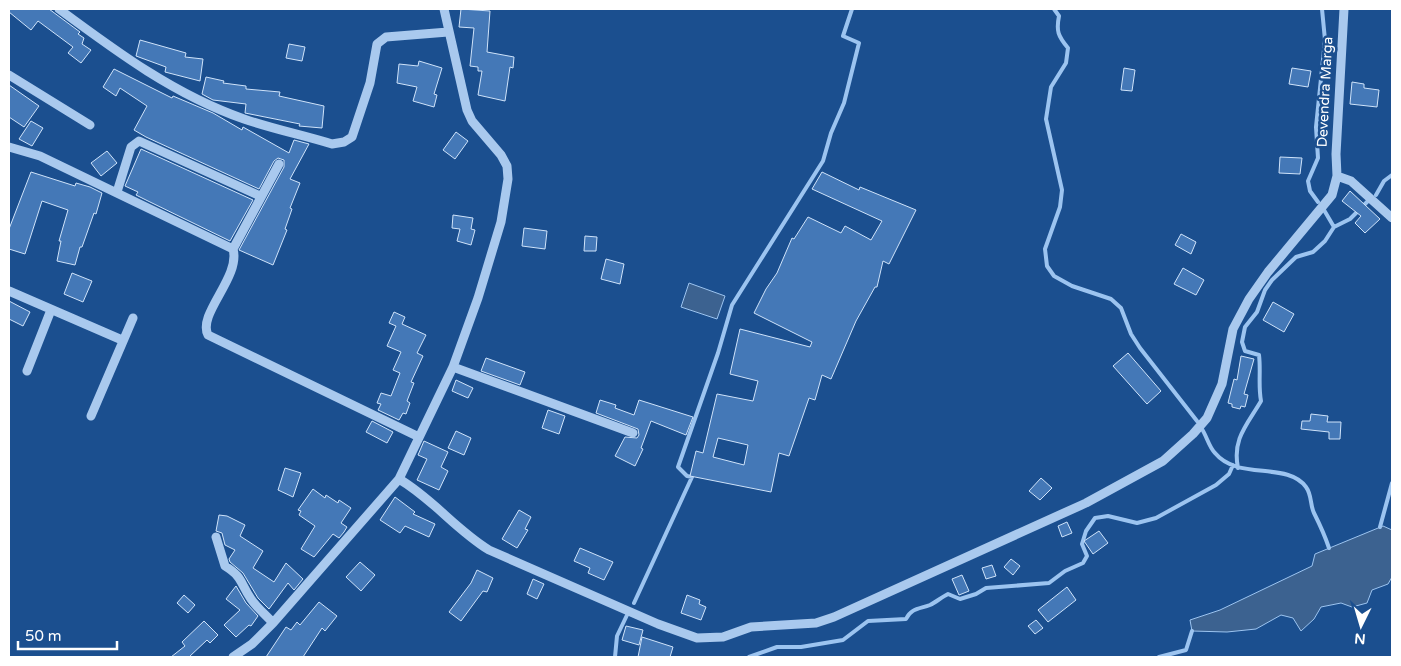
<svg xmlns="http://www.w3.org/2000/svg" width="1401" height="666" font-family="'Varela Round',sans-serif">
<style>
.water{fill:#3c6290;stroke:#9cc4f0}
.lines{fill:none;stroke-linecap:round;stroke-linejoin:round}
.stream{stroke:#9cc4f0;stroke-width:4}
.building{fill:#4478b7;stroke:#cfe3fa;fill-rule:evenodd}
.minor{stroke:#a9c9ee;stroke-width:9}
.labels{text-anchor:middle;dominant-baseline:central;stroke-width:5;stroke-linejoin:round;paint-order:stroke}
.street-label{font-size:14px;fill:#fff;stroke:#1b4f8f}
</style>
<rect width="100%" height="100%" fill="#1b4f8f"/>
<path class="water" d="M689 283 725 296 717 319 681 307Z
M1383 526 1392 530V577L1388 584 1372 590 1367 603 1352 607 1341 603 1321 607 1314 619 1301 631 1293 618 1281 615 1256 629 1227 632 1192 631 1190 620 1220 610 1312 566 1315 554Z"/>
<g class="lines">
<path class="stream" d="M1054 9 1059 16C1056 31 1058 36 1068 48L1066 63 1051 87 1046 119 1062 190 1060 207 1045 249 1047 266 1054 276 1072 286 1111 299 1121 308 1131 334 1140 348 1197 421
M1376 195 1384 181 1392 175
M1318 202 1310 191 1308 181 1318 158 1316 127 1325 40 1322 9
M1324 210 1334 227
M1202 429C1207 437 1209 447 1215 453 1238 481 1287 461 1306 487 1312 495 1310 505 1314 513 1320 525 1325 536 1329 548
M1238 468C1232 439 1247 425 1261 401 1258 385 1261 371 1259 355L1245 351 1242 342 1245 327 1257 312 1265 290 1272 280 1296 257 1313 252 1325 241 1334 227 1350 219 1369 200
M1380 527 1392 483
M634 603 692 477 687 476 678 467 718 353 732 305 823 161 831 133 844 103 859 43 843 36 852 9
M615 657 617 636 628 613
M749 657 777 647H801L843 640 868 621 906 619C911 608 920 609 930 605 936 602 942 597 948 594L960 599 976 594 986 588 1049 583 1065 571 1083 563 1087 556 1082 544 1086 531 1095 518 1108 516 1137 523 1156 518 1216 485 1229 474 1233 465
M1159 657 1186 650 1192 631"/>
</g>
<path class="building" d="M9 9H49L80 32 78 34 84 38 82 44 91 50 81 63 68 53 73 47 38 21 31 30 9 12Z
M461 9 490 11 487 52 514 57 513 68 510 67 505 101 478 95 482 71H478V67L470 66 474 28 459 27Z
M140 40 186 53 185 57 203 59 200 81 165 72 166 67 136 56Z
M289 44 305 47 302 61 286 58Z
M419 61 442 68 434 94 437 95 434 107 413 101 417 87 397 83 399 64 418 66Z
M1124 68 1135 70 1132 91 1121 90Z
M1292 68 1311 71 1308 87 1289 84Z
M114 69 172 98 173 96 213 113 242 130 243 127 289 153 294 140 309 144 290 179 300 183 290 208 292 209 285 229 287 230 273 265 239 250 284 167V160L278 158 274 161 259 189 146 137 134 130 147 106 120 88 116 96 103 87Z
M206 77 224 81 223 83 246 86V89L280 92 279 96 324 106 322 128 299 126 300 124 245 113 246 104 213 100 202 94Z
M1352 82 1364 84V88L1379 90 1377 107 1350 104Z
M9 85 39 106 24 127 9 117Z
M31 121 43 128 32 146 19 139Z
M456 132 468 141 455 159 443 150Z
M141 149 253 200 230 241 148 201 136 195 138 192 125 186Z
M107 151 117 163 101 176 91 163Z
M1280 157 1302 158 1300 174 1279 173Z
M31 172 75 186 76 183 90 187 102 193 96 214 94 213 82 247H80L75 265 57 261 61 241H59L68 210 42 201 25 254 9 249V229Z
M822 172 859 190 860 187 916 210 889 264 883 261 877 287H875L856 321 831 379 822 375 815 400 809 398 789 456 779 453 771 492 690 476 696 451 703 453 717 394 753 401 758 381 730 374 740 329 810 347 812 342 754 313 766 289 777 273 792 238 794 239 808 217 841 233 845 226 871 240 882 221 812 189ZM718 438 748 445 744 465 713 457Z
M1350 191 1380 219 1365 233 1355 223 1361 216 1342 201Z
M453 215 473 218 471 229 475 230 471 245 457 241 460 229 452 228Z
M524 228 547 231 545 249 522 246Z
M1181 234 1196 242 1191 254 1175 245Z
M585 236 597 237 596 251H584Z
M606 259 624 264 620 284 601 279Z
M1183 268 1204 280 1196 295 1174 284Z
M72 273 92 281 83 302 64 294Z
M9 301 30 312 23 326 9 319Z
M1273 302 1294 314 1284 332 1263 320Z
M394 312 405 317 402 324 426 335 417 353 423 356 411 382 414 383 407 401 410 403 406 414 403 413 399 420 378 410 381 404 377 403 381 393 391 396 400 373 393 370 401 352 387 346 396 326 389 323Z
M1128 353 1161 391 1147 404 1113 366Z
M1241 356 1254 359 1244 394 1248 395 1245 407 1241 406 1240 409 1232 407V404L1228 403 1234 379 1237 380Z
M486 358 525 372 520 385 481 371Z
M456 380 473 388 468 398 452 391Z
M600 400 616 405 615 408 634 415 639 400 693 417 686 435 651 421 641 448 643 449 635 466 615 456 625 437 637 438 639 435 638 429 596 413Z
M548 410 565 416 559 434 542 428Z
M1311 414 1328 416 1327 422H1341L1340 439H1329V432L1301 429 1302 421H1310Z
M372 421 393 432 387 443 366 432Z
M456 431 471 438 464 455 448 448Z
M424 441 448 452 441 467 448 471 439 490 417 480 427 459 418 455Z
M285 468 301 473 293 497 278 490Z
M1041 478 1052 488 1040 500 1029 491Z
M313 489 325 498 326 495 338 503 339 500 351 508 341 523 347 527 344 532 339 538 333 534 314 557 301 549 315 526 299 515 301 511 298 510Z
M395 497 415 512 413 514 435 524 429 537 405 526 400 533 380 520Z
M519 510 531 517 525 529 528 530 517 548 502 539Z
M219 515 227 516 245 525 240 536 263 551 253 568 274 582 286 563 303 579 294 590 288 583 269 609 258 598 243 573 230 562 229 559 235 550 225 545 222 533 216 531Z
M1067 522 1072 533 1062 537 1058 526Z
M1099 531 1108 543 1093 554 1084 541Z
M580 548 613 562 604 580 588 573 590 568 574 561Z
M1011 559 1020 566 1013 575 1004 567Z
M360 562 375 575 361 591 346 577Z
M992 565 996 576 986 579 982 568Z
M477 570 493 578 487 592 483 591 461 621 449 612 471 583Z
M962 575 969 591 959 595 952 579Z
M533 579 544 584 537 599 527 594Z
M236 586 246 603 258 616 251 626 249 625 236 637 224 625 240 610 226 599Z
M1067 587 1076 600 1048 622 1038 610Z
M184 595 195 605 188 613 177 603Z
M687 595 700 600 699 604 706 607 701 620 681 613Z
M319 602 337 616 325 631 322 628 303 657H266L286 627 291 630 297 622 300 625Z
M1036 620 1043 628 1035 634 1028 626Z
M204 621 218 635 210 643 207 640 189 657H171L185 646 182 642Z
M626 626 643 630 639 645 622 640Z
M642 637 673 647 670 657H638Z"/>
<g class="lines">
<path class="minor" d="M59 9C117 52 175 95 244 119 273 129 303 135 332 144L344 142 352 137 370 83 377 44 386 37 448 32
M9 75 90 125
M9 147 40 156 233 249 279 164
M1337 176 1351 181 1392 218
M117 192 131 147 139 141 260 196
M233 249C241 277 197 314 208 335L419 437
M9 291 122 340
M453 367 633 433
M27 371 51 310
M91 416 133 318
M399 479C433 499 455 529 489 550L658 624 697 638 723 637 751 627 816 623 834 617 1086 503 1163 461 1193 434 1207 418 1222 384 1233 329 1249 299 1268 272 1332 195 1337 176 1336 154 1344 9
M216 537 225 566C243 577 240 583 251 599 257 608 266 615 273 623
M233 657 252 644 273 623 399 479 453 367 478 298 501 222 508 179 507 166 501 155 472 121 467 110 444 9"/>
</g>
<g class="labels">
<g class="street-label">
<text transform="translate(1325 92) rotate(-87)">Devendra Marga</text>
</g>
</g>
<rect width="1401" height="666" fill="none" stroke="#ffffff" stroke-width="20"/>
<g transform="translate(1361 626) rotate(185)" stroke="#1b4f8f" stroke-width="4" paint-order="stroke">
<path d="M0-4L9 19L0 12L-9 19Z" fill="#ffffff"/>
<text y="-8" font-size="14" font-weight="bold" text-anchor="middle" fill="#ffffff">N</text>
</g>
<path d="M18 641v8h99v-8" fill="none" stroke="#ffffff" stroke-width="2.5"/>
<text x="25" y="641" font-size="15" fill="#ffffff" stroke="#1b4f8f" stroke-width="4" paint-order="stroke">50 m</text>
</svg>
